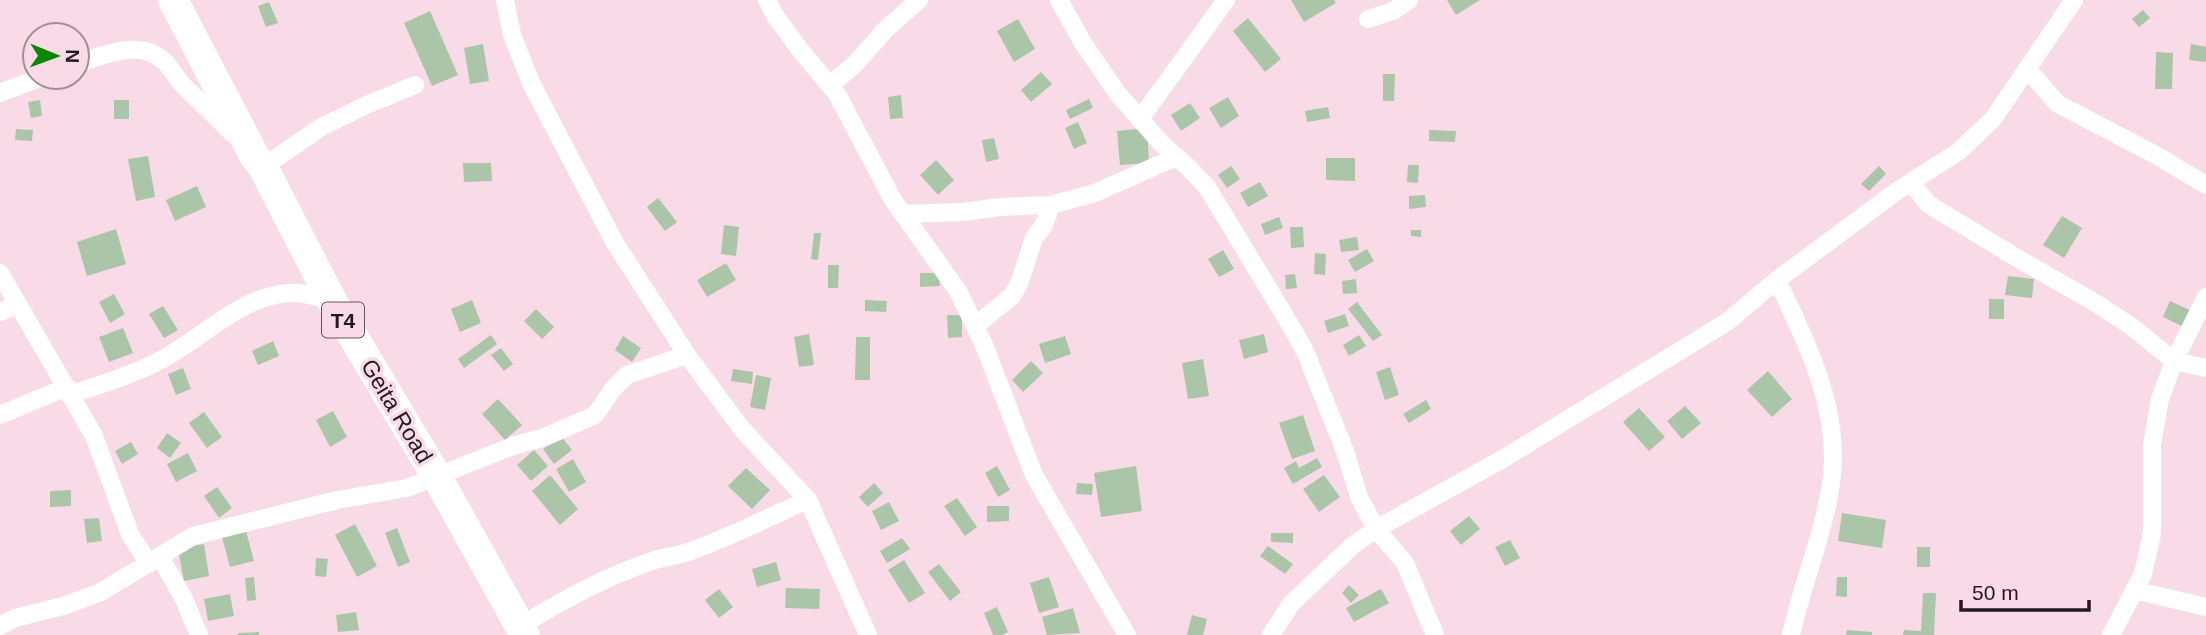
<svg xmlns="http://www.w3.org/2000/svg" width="2206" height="635" font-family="Helvetica,sans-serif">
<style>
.building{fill:#aac5a7}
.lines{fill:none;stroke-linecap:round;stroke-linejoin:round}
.minor{stroke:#fff;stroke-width:18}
.trunk{stroke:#fff;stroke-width:30}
.labels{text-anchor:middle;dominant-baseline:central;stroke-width:7;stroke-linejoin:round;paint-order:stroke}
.shield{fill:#f9dbe7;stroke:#64545a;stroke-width:2}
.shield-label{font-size:21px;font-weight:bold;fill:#241a1e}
.street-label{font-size:23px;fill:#241a1e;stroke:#f9dbe7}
</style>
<rect width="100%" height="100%" fill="#f9dbe7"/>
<path class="building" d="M1291 0H1334L1336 3 1304 22Z
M1447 0H1480L1456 15Z
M269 2 278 23 266 27 258 6Z
M2143 10 2150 18 2139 27 2132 19Z
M430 11 458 75 432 86 404 23Z
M1248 18 1281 59 1265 72 1233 31Z
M1018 19 1035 49 1014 62 997 31Z
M483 44 489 81 470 84 464 48Z
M2191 44 2206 47V62L2189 60Z
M2156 52 2173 53 2172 89H2155Z
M1041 72 1052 84 1031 102 1021 90Z
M1383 74H1395L1394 101H1383Z
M901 95 903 118 890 119 888 97Z
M1228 97 1239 116 1221 128 1209 108Z
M1089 99 1093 108 1070 119 1066 110Z
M40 100 42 116 31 118 28 102Z
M114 100H129V119H114Z
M1190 103 1200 118 1181 131 1171 115Z
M1328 107 1330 118 1307 122 1305 111Z
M1078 122 1087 143 1074 149 1065 128Z
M1147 128 1149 163 1120 165 1117 131Z
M16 129 33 130 32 141 15 140Z
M1429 130 1456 131 1455 142 1429 141Z
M994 138 999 159 986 162 982 140Z
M148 156 155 197 136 201 128 159Z
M1326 158H1355V181L1326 180Z
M936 160 954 180 938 195 920 175Z
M463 163H491L492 181 464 182Z
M1408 165H1419L1418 183 1407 182Z
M1231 166 1240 179 1227 188 1218 175Z
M1879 166 1886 174 1869 191 1861 184Z
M1260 182 1268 196 1248 207 1240 193Z
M197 186 206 207 175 221 166 200Z
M1425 195 1426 207 1409 209V196Z
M658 198 677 222 665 231 647 207Z
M2062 216 2082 228 2064 258 2043 245Z
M1279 217 1283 228 1265 235 1261 224Z
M724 225 739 227 736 256 721 254Z
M1290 227H1303L1304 247 1291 248Z
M116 229 126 264 87 276 77 242Z
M1411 230H1421V237L1411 236Z
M814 233H821L818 260 811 259Z
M1357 237 1359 250 1341 252 1339 240Z
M1367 249 1374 261 1355 272 1348 260Z
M1223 250 1234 269 1219 277 1208 259Z
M1315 253 1326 254 1325 275 1314 274Z
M726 263 736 280 707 297 697 280Z
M828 265H839L838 288H828Z
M920 273H939L940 286 920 287Z
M1295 274 1297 288 1286 289 1285 275Z
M2008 276 2034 279 2032 298 2005 295Z
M1356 279 1357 293 1343 294 1342 281Z
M114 294 125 314 110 323 99 302Z
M1989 299H2004V319H1989Z
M472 300 481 323 460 332 451 309Z
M865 300 887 301 886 312 865 311Z
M2170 301 2196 313 2188 329 2163 317Z
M1357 302 1382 335 1373 341 1348 309Z
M163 306 178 330 164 338 149 314Z
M536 309 554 327 542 339 524 321Z
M1345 314 1349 326 1328 333 1324 321Z
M947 315H962V337L948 338Z
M123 328 133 353 109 362 99 337Z
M809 334 814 365 799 367 794 337Z
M1264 334 1268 352 1244 359 1239 340Z
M491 335 497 344 464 368 458 359Z
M1359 335 1366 346 1349 356 1343 345Z
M623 336 641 348 632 362 615 350Z
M1065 336 1071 354 1045 363 1039 344Z
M856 337H870V380H855Z
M273 341 279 356 258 365 252 351Z
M501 348 513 364 504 371 491 355Z
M1203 359 1209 396 1188 399 1182 363Z
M1031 361 1043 373 1023 392 1012 380Z
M1390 367 1399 395 1385 400 1376 372Z
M183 368 191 389 176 395 168 374Z
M733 369 753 372 752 384 731 381Z
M1768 371 1792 399 1772 417 1747 390Z
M756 375 771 378 765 410 750 407Z
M498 399 522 425 505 440 482 414Z
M1426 400 1431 409 1409 423 1403 414Z
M1685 406 1701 423 1682 439 1667 421Z
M1639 408 1665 437 1649 451 1623 422Z
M333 411 347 437 330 447 316 420Z
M204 412 222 437 207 448 189 423Z
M1303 415 1315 451 1292 459 1279 423Z
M167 433 181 443 170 458 157 448Z
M561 436 572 450 554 464 543 449Z
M131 442 138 454 122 464 115 451Z
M534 450 548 466 531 481 517 465Z
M188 453 197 471 176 482 167 464Z
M1317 458 1322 467 1293 484 1284 468 1296 461 1299 468Z
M573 459 586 482 569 492 556 469Z
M997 466 1010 490 998 497 985 473Z
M1136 466 1142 511 1101 517 1094 473Z
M746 468 770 490 752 509 728 486Z
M550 475 578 509 560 525 532 491Z
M1324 475 1340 497 1319 512 1303 489Z
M874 483 883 493 868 507 859 497Z
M1077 483 1093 484 1092 495 1076 494Z
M217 487 232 508 219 518 204 496Z
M71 490V506L50 507V491Z
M957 498 977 527 965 536 944 506Z
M889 502 899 521 881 530 872 511Z
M987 506H1009V521L987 522Z
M1842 513 1886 520 1882 548 1838 541Z
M1469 516 1480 529 1461 545 1450 531Z
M99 518 102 541 87 543 84 519Z
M355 524 377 566 357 577 335 535Z
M397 528 410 562 398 567 385 533Z
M246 531 254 561 230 567 222 537Z
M1271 533H1293V543L1271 542Z
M902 538 910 549 887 563 880 551Z
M1510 540 1520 558 1505 566 1495 547Z
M204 544 209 576 184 581 178 549Z
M1268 546 1293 564 1285 574 1260 556Z
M1917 547H1930V567H1917Z
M316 558 328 559 326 577 315 576Z
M904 560 925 593 909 603 888 570Z
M776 562 781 580 757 587 752 569Z
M939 564 961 592 950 601 928 572Z
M254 577 256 600 247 601 245 578Z
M1049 577 1059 607 1039 613 1030 583Z
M1837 577H1847V597L1836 596Z
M1349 585 1359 595 1351 603 1342 593Z
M786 588 820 589 819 609 785 608Z
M719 589 733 607 719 618 705 600Z
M1381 589 1389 603 1354 622 1346 608Z
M1923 593H1936L1934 635H1903L1904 630 1921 631Z
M230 594 234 616 208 621 204 599Z
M997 607 1008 632 1002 635H993L984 613Z
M1073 608 1080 633 1047 635 1042 617Z
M356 612 359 630 338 632 336 615Z
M1192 615 1207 619 1203 635H1187Z
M1847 630 1872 632V635H1846Z
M259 632V635H238V633Z"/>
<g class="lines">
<path class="minor" d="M505 0 512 35 532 85 615 243 687 355 742 429 808 500 868 635
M767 0 776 17 801 51 837 94 893 200 958 291 984 345 1034 475 1127 635
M1059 0 1083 43 1118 94 1161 143 1187 166 1207 187 1282 311 1305 351 1345 451 1359 497 1376 529 1405 563 1435 635
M1368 19 1393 11 1409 0
M77 64C104 55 141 38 165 62 171 69 176 77 182 84 199 101 217 117 233 134
M2027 69 2058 104 2154 154 2206 185
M830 85 854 65 886 29 919 0
M0 93 42 77
M1140 119 1226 0
M263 167 323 126 369 104 415 85
M1911 182 1928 204 2017 258 2094 302 2131 326 2174 361 2206 368
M903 214 963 212 999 207 1051 205 1095 193 1176 157
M0 273 94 436 130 534 149 564
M1777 280C1807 344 1842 411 1831 484 1823 536 1802 585 1791 635
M0 312 18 304
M975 326 1012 296 1019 284 1034 238 1044 225 1051 205
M71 394C101 385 129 376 157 362 200 341 239 296 289 293 303 292 318 297 332 301
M0 415 67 387
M160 557 183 597 199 635
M2134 590 2206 607
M0 626 15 618 63 606 101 592 193 536 337 500 407 488 513 446 545 437 595 415 613 389 627 375 687 355
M521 626C562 600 605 577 652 561 663 557 676 556 688 552 729 538 768 517 808 500
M1271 635 1291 604 1352 546 1376 529 1501 460 1727 322 1777 280 1897 191 1958 152 1993 119 2074 0
M2111 635 2143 574 2152 533V445L2160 399 2174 361 2206 297"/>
<path class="trunk" d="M173 0 255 157 263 167 332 301 437 477 525 635"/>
</g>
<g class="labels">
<rect class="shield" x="322" y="302.5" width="42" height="35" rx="5"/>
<g class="shield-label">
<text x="343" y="320">T4</text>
</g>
<g class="street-label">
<text transform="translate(397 411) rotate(59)">Geita Road</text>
</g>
</g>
<g transform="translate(56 56) rotate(91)"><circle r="33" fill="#f9dbe7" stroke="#a48e97" stroke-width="2"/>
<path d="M0-5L12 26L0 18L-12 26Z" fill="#0d8603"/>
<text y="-10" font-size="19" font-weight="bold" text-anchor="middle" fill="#241a1e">N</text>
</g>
<path d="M1961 600v10h128v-10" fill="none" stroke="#241a1e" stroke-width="3.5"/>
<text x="1972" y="600" font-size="21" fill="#241a1e" stroke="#f9dbe7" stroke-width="5" paint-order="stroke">50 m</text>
</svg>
